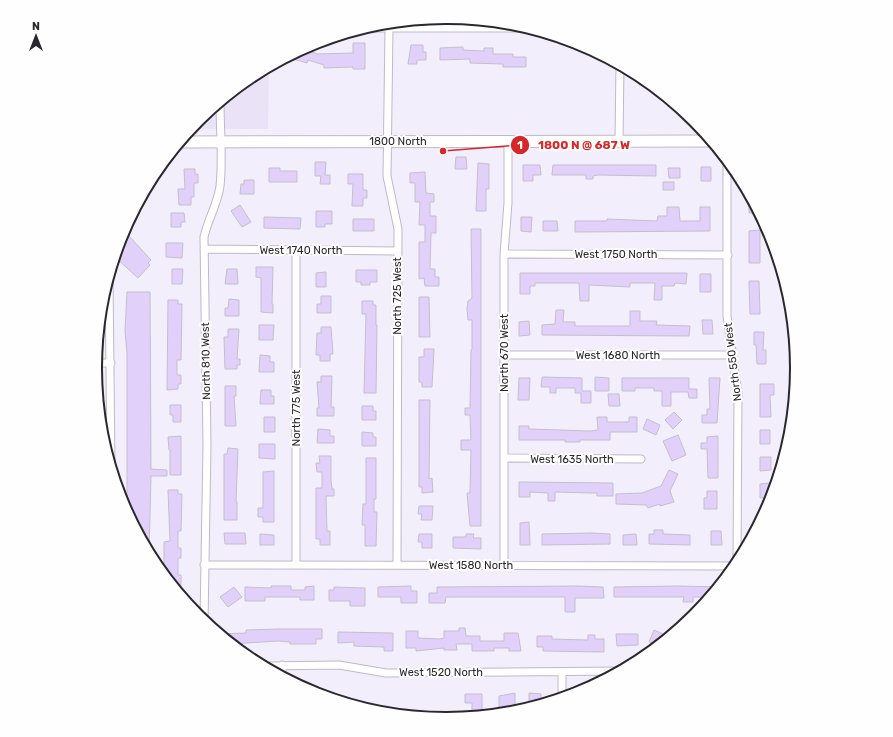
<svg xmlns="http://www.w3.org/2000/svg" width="893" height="737" font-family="Rubik,sans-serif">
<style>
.built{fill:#eae2f7}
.building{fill:#e1d1fa;stroke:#c4bfcc}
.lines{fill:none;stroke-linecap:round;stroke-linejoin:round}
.street-casing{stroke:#beb9c6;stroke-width:9}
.primary-casing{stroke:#beb9c6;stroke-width:13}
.street{stroke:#fff;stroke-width:7}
.primary{stroke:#fff;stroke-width:11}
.labels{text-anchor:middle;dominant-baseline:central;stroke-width:4;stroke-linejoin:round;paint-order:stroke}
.street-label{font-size:11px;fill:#2a282d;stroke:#fefefe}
.rim{fill:none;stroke:#2a282d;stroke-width:2}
.leader{fill:none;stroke:#d62828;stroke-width:1.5}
.callout-dot{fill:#d62828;stroke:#fefefe;stroke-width:1.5}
.mark-label{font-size:12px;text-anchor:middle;font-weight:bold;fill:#fff}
.callout-label{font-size:12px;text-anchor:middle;font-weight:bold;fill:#d62828;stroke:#fefefe;stroke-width:4;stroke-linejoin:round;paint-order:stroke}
</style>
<rect width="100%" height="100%" fill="#f3eefc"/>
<path class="built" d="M269 67 268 129H190L198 120 251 76Z"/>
<path class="building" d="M353 43H365V69H353V67L324 68V65L308 60 307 63 293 59 295 53 302 49 318 54 353 53Z
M411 45H423V52H426V60H417V64H408Z
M463 47V50L484 51V48H493V54H513V57H526V67H503V64L470 63V59L440 60V48Z
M639 75 642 76 652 85H639Z
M456 157H466L467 169H455Z
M315 162H326L325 175H330V184H320L321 176H315Z
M478 163 489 164V189H486V211H476Z
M523 165H540L541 175H533V181H523Z
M553 165H656V176L598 175 593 176V179H586V175H552Z
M701 167H711V181H701Z
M269 168H280V171H297V182H269Z
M668 168H680V178H669Z
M184 169H195V174H198V183H194V197H191V205H179L178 189H185Z
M425 172 426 193 434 194V202H430V216H436V233H431L430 269H435V277H439V286H425L424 278 419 279V242H425V225H419L420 202H415V183H410V173Z
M348 174H363V190H367V198H363V206H352L353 184H348Z
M244 180H254V194H240L241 184H244Z
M663 182H674V190H663Z
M749 193 753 199 760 213H749Z
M240 205 251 222 242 227 231 211Z
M667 207H679L680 221H700V207H710V231L575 232V221H607V219L657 221 658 216H667Z
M316 211H332V224H325V227H316Z
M171 213H184L185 222H181V227H171Z
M264 217 301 218 300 229 264 228Z
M521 217H532L531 232 521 231Z
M353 219H374V231H353Z
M543 221H557L558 231H543Z
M471 229H481V526H470L467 493H470L471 450H461V440H471L470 415H465V408H470L471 350 472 349V320H468L467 309 468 301 472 298Z
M760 230V263H749V231Z
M129 236 151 260 148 263 150 265 138 278 115 257 117 249Z
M166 243H183L182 258 166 257Z
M256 267H273L272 304H273V313L261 312V278L256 277Z
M172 269H183L182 284H172Z
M227 269H237L238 284H225Z
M356 270H377V282H370V285H361V282H356Z
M326 272V287H316V273Z
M520 273H687L686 284 675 283 674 286H662V300H654L655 283H630V287L589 285V301H580L579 283H535V286H530V294H520Z
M700 274H711V292H700Z
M749 281H759L760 314H750Z
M127 292H150L151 469 167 470V476H151L149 554 127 512V353L125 331Z
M321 296H331V313H317V304H321Z
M419 297H429L430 337H419Z
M229 299 239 300V316H225V308H228Z
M168 300H178V304H182L181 360H177V375H181V384H178V389L167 390Z
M362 301H373V305H376V325H377L376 393H364L366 314H362Z
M556 310H564L563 322H575V326H630V311H640V321H657L656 325 690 326 689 336 542 335V325L555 324Z
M702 320H712L713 334H703Z
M529 321 530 335 519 336V322Z
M259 325H274L273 340H259Z
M321 327H331L333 354H330V361H320V355H316L317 333H321Z
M228 329H239L237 359H240V365H237V369H225L224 337H228Z
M754 332H764L763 350H766V364H757L756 345H754Z
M424 349H434L432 387H422V382H419V357H424Z
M260 355 270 356V362H274V372H259Z
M321 376H332L331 407H334V416H317V408H319L317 382H321Z
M542 377 582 378V391H591V403H581V393H575V388H556V393H550V387H541Z
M595 377 609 378V391H595Z
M519 378H530L529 400H518Z
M622 378H689V389H697V398H689L688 392H671V406H662V391H654V388H635V391H622Z
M709 378H720L717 423H702V415H707V409H710Z
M760 384H774V395H770L771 417H760Z
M225 386H236V396H234L236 426H225Z
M261 390H271V396H274V404H260Z
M608 394H619L620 406H609Z
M419 400H430L429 479 432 478 433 492 422 493V487H419Z
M170 405H181V422H173V415H170Z
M362 406H373V411H376V420H362Z
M674 412 682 420 673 429 665 420Z
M264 417H275V432H264Z
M597 417H607V422H629V417H637V432H610V440H580V442H565V440H519V426H529V429L590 431 598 430Z
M647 419 660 425 656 435 643 429Z
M318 429 330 430V436H334V443H317Z
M760 430H770V444H760Z
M362 432 373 433V437H376V446H362Z
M678 435 686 455 672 461 663 441Z
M181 436V475H170V450H169L168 437Z
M718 436V478H708L707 449H701V443H707V437Z
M259 444H275V459L259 458Z
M228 448 238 449 236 502H237V520H224V454H227Z
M319 456H331V480L332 489H334V496H326L327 531H330V545H320V539H316V488H322V472H317L316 463H320Z
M760 457H771V470L760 471Z
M366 458H376V499H374V512H377L376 546H365V525H362L363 504H366Z
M669 470 678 474 670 491 674 502 660 506V504L648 508 646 505 616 504V494L642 493 661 486Z
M274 471V522H263V517H258V508H263V472Z
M519 482 613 483V496H597V493H591L555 492V501H548V493L530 492V497H519Z
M770 483V487H774L773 497 760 498V484Z
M168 490H178V494H182L181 531H178V548H181V558H178V575H181V597L164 576V542L170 541Z
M707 491H717V509H704V498H707Z
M419 506H433L432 520H421L422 514H418Z
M529 522 530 545H520V523Z
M654 530H663V534L690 535V545L649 544V534H654Z
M711 531H721L722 545H711Z
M224 533H245L246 544H225Z
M592 533 610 534V544L542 545V534Z
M260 534 274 535V545H260Z
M419 534H432V548H422V542H418Z
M466 534H474L473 538H481V549L453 548V537H466Z
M636 534 637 545H623V535Z
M271 586H291V590H305V587L314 586V600H300V597H265V601H245V587L271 588Z
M411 586V591H417V603H401V597H378V587Z
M578 586 603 587 604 598H575V612H565V597H446L445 603H429V593H437V587Z
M234 587 242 597 228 607 220 597Z
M334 587 365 588V606H350V601H329V590H334Z
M614 587 679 586 720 587 711 597H693V602H683L684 597H614Z
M459 628H465L466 636H480V641H504V633H518L521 651H509V648H494V651H472V644H456L457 650H444V648L416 651V648H406V631H418V638L440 639 444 638V631H459Z
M278 629H322V639H316V644H290V642L278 641 231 644 218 634 246 633V630Z
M654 630 670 637 659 647 649 642Z
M338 632 393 633V651H384V647L354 646V642L338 643Z
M616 634H638V645L617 646Z
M588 635H595V639H604V652L543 651V647H537V636H552V639L588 640Z
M307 686H318V695L307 691Z
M515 693V708H499V696Z
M529 693 541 694V705L529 709Z
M465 694H482V712H472V703H465Z"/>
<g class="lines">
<defs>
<path id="street" d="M363 28H521V26
M389 28 387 176 398 229 397 565
M619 140 620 65
M727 159V316L738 394 737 565
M204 249 398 251
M296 250V565
M504 254 728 255
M109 277 111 468
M504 355H732
M96 363H111
M504 458 641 459
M204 565 737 566
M504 565V254L508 203V141
M204 622 207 445 204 237C208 219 218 203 220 186 223 160 220 129 220 102
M282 665V677
M261 666 339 665 386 673 622 671
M562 672V699"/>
<path id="primary" d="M180 142 712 141"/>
</defs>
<use href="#street" class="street-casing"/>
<use href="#primary" class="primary-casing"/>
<use href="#street" class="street"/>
<use href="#primary" class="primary"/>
</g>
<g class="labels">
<g class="street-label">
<text x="398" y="141">1800 North</text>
<text x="301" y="250">West 1740 North</text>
<text x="616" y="254">West 1750 North</text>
<text transform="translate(397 296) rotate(-90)">North 725 West</text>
<text transform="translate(504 353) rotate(-90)">North 670 West</text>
<text x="618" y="355">West 1680 North</text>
<text transform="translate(206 361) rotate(-91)">North 810 West</text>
<text transform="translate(733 362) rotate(-97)">North 550 West</text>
<text transform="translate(296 408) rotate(-90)">North 775 West</text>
<text x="572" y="459">West 1635 North</text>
<text x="471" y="565">West 1580 North</text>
<text x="441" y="672">West 1520 North</text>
</g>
</g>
<path d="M0 0H893V737H0ZM102 368a344 344 0 1 1 688 0a344 344 0 1 1-688 0Z" fill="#fefefe" fill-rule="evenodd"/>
<path class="rim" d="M102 368a344 344 0 1 1 688 0a344 344 0 1 1-688 0Z"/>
<path class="leader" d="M443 151L520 145"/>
<g class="callout-dot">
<circle cx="443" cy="151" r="4"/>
<circle cx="520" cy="145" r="10"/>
</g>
<g class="mark-label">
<text x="520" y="149">1</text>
</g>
<g class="callout-label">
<text x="584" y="149">1800 N @ 687 W</text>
</g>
<g transform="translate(36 36)" stroke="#fefefe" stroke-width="3" paint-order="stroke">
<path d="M0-3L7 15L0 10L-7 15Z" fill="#2a282d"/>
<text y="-6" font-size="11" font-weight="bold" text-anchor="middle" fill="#2a282d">N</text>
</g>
</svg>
